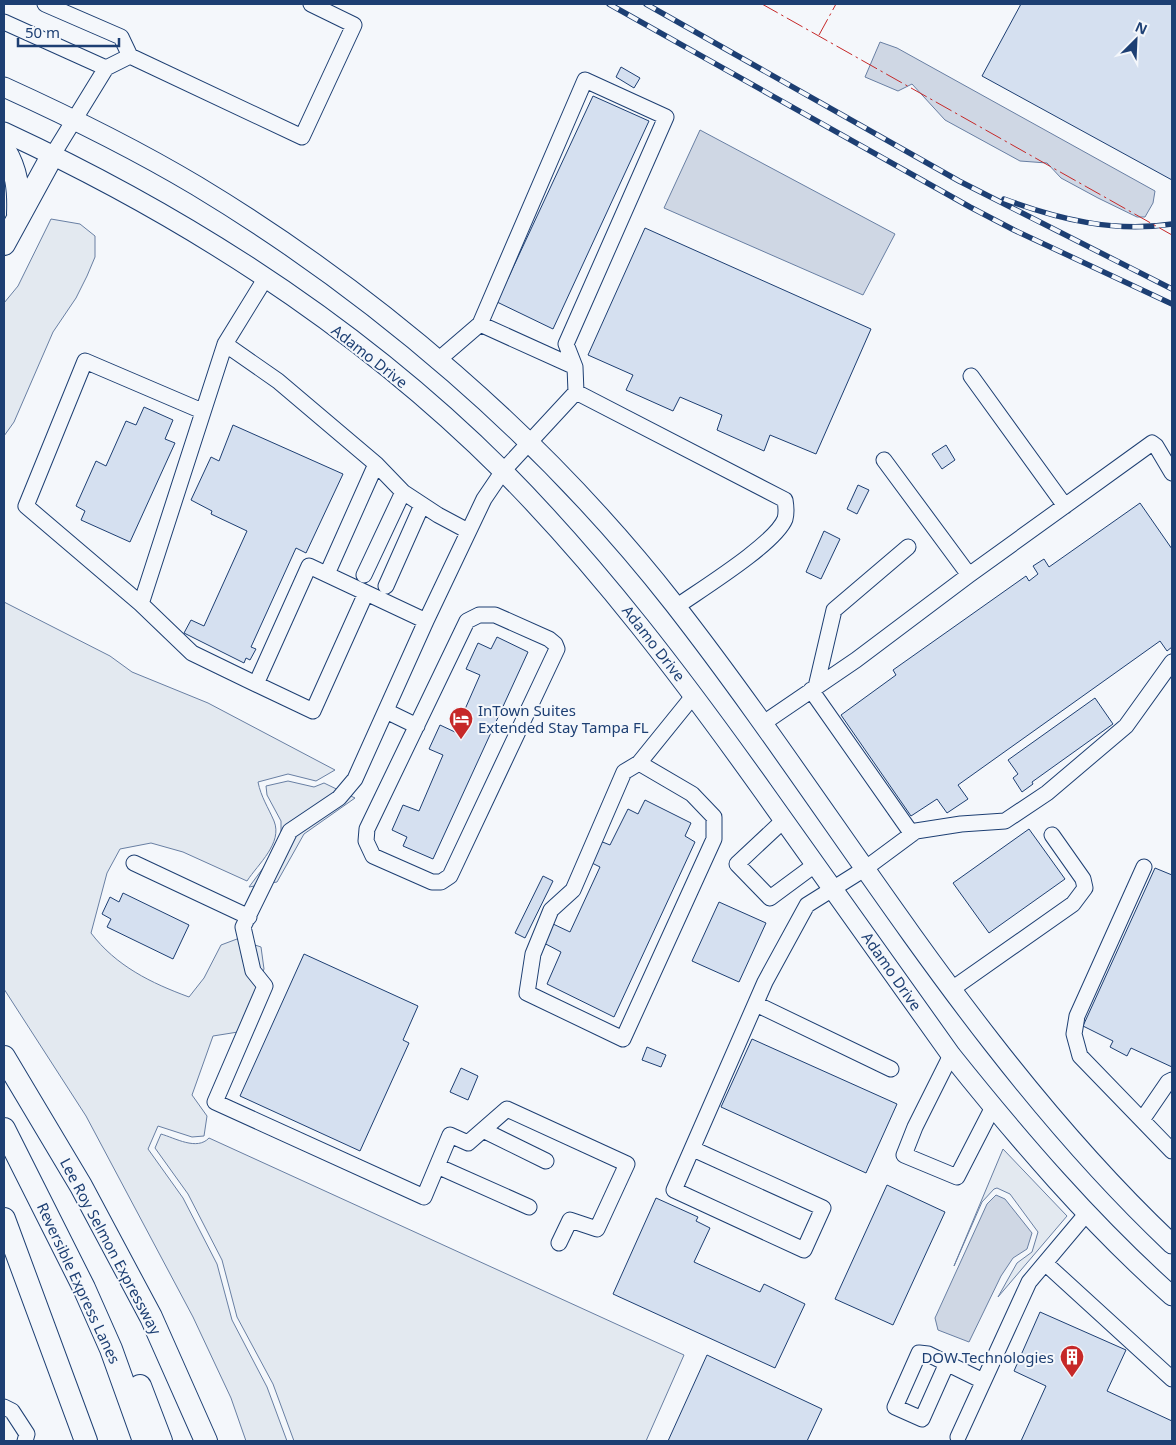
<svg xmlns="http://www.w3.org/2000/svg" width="1176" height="1445" font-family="'Noto Sans',sans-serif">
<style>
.green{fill:#e3e9f0;stroke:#687fa3}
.water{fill:#cfd7e4;stroke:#687fa3}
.building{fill:#d5e0f0;stroke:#1d3f73}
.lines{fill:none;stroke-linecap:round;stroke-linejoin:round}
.minor-casing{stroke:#1d3f73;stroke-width:17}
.major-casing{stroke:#1d3f73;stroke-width:21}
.highway-casing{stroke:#1d3f73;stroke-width:24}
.minor{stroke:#f4f7fb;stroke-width:15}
.major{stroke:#f4f7fb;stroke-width:19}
.highway{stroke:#f4f7fb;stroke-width:22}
.rail-casing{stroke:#1d3f73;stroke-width:5.5}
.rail{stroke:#f4f7fb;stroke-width:4;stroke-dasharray:11;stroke-linecap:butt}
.power{stroke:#c62828;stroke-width:1;stroke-dasharray:18 4 2.5 4;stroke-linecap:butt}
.labels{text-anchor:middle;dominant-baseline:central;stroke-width:4;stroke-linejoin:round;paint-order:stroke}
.street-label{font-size:15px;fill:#1d3f73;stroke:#f4f7fb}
.poi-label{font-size:15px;fill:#1d3f73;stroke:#f4f7fb;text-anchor:start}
</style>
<rect width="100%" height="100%" fill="#f4f7fb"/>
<path class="green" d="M51 219 80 224 95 236V257L87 276 76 298 53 332 14 422 4 436V303L18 286Z
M4 602 110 656 132 672 208 703 335 770 316 781 288 774 258 782C261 797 268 807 274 821 283 843 258 864 247 881L183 852 151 843 120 849 107 873 91 933C116 966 151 983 189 997L204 978 221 945 237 939 261 947 264 969 238 1032 213 1036 192 1095 207 1116 204 1136 192 1137 158 1126 148 1149 183 1198 217 1264 232 1320 267 1387 287 1441H246L231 1398 193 1317 86 1116 4 989Z
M288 781 314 787 324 783 355 798 304 834 277 882 249 887 281 844V821L267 795 266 786Z
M161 1134C175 1138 197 1151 209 1138L684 1355 646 1441H294L273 1384 237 1317 222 1260 188 1194 155 1148Z
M1003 1149 1067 1216 998 1297 1017 1263 1032 1252 1038 1232 1010 1194 997 1188 994 1189 982 1202 954 1266Z"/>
<path class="water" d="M880 42 897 48 1155 191 1153 203 1145 217H1137L1098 198 1061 178 1047 163 1020 161 945 120 912 84 898 91 865 77Z
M700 130 895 234 863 295 664 208Z
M996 1195 1005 1199 1032 1233 1027 1249 1013 1258 1001 1276 969 1342 938 1330 935 1318 987 1204Z"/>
<path class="building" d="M1021 4H1172V180L982 76Z
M621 67 640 78 634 88 616 77Z
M593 96 649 121 553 329 497 302Z
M645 228 871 329 816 454 770 435 764 451 717 430 722 415 680 397 673 411 626 390 633 375 588 355Z
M144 407 173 420 165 439 175 443 130 542 81 520 85 511 76 506 96 461 106 466 126 421 136 425Z
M233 425 343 474 306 553 296 548 251 647 256 649 250 660 246 658 244 663 184 633 191 620 204 626 247 531 211 514 212 511 191 500 211 457 219 461Z
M946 445 955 460 942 469 932 454Z
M858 485 869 490 857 514 847 509Z
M1140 503 1172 549V647L1167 651 1160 641 958 785 968 799 947 813 937 799 911 816 841 715 896 675 893 670 1026 576 1029 581 1038 574 1033 566 1044 559 1049 567Z
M824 531 840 539 821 579 806 572Z
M497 637 528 652 433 859 403 846 407 837 392 830 403 805 419 811 443 755 429 749 440 725 455 732 480 675 466 669 478 643 491 649Z
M1095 698 1113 724 1032 782 1033 784 1022 792 1013 778 1018 774 1008 760Z
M645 800 691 823 685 836 695 842 614 1017 547 984 561 952 542 942 551 923 570 932 600 867 590 862 600 841 610 845 628 809 638 814Z
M1029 829 1065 879 989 933 953 883Z
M1155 868 1172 875V1067L1131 1048 1127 1056 1110 1047 1113 1041 1083 1026Z
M543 876 553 881 525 938 515 933Z
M123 893 189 925 173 959 107 927 111 919 102 914 110 897 119 902Z
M719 902 766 923 739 982 692 961Z
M304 954 418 1006 403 1040 409 1043 360 1151 240 1096Z
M752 1039 897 1104 866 1173 721 1107Z
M647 1047 666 1055 661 1067 642 1060Z
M461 1068 478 1076 468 1100 450 1092Z
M887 1185 945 1212 893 1325 835 1299Z
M656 1198 698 1217 696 1221 710 1228 694 1262 760 1292 764 1284 805 1304 775 1368 613 1294Z
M1040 1312 1126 1350 1107 1391 1172 1421V1441H1021L1046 1386 1014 1371Z
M707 1355 822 1409 807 1441H668Z"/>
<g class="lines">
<defs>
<path id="minor" d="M45 4 121 37 130 56
M4 22 106 68 52 156
M106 68 130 56 302 137 354 25 311 4
M265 279 225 344 278 381 376 464 403 492 438 515 468 531
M480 324 575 367
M225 344 141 604 192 653 256 684 309 566 426 621
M437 361 480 324 585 80 666 117 566 344 575 367 576 392
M971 376 1065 506
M884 460 969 575
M327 574 376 464
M364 575 403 492
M386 586 422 505
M141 604 26 506 85 361 202 411
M479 615H495L549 639 555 644 557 649 450 876 441 882H432L373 856 366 841 367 829 467 621Z
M256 684 313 711 366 593
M816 687 834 610 908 547
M811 690 912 834
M386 711 417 726
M762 724 856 660 969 575 1152 443 1156 446 1172 473
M639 763 624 772 573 890 551 910 533 954 527 993 623 1039 714 839V817L692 794 639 763 694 695
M784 820 737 864 770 898 816 864
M134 863 249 917
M1144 867 1077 1016 1074 1034 1080 1056 1172 1151
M952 989 1073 904 1085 888 1083 879 1052 835
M756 1004 891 1069
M951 1055 915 1127 904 1155 957 1177 993 1107
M1142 1120 1168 1082 1172 1080
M483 1130 546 1161
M693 1149 823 1208 804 1250 674 1190 765 982 807 905 866 868 916 831 961 824 1005 821 1047 793 1126 726 1172 662
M437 1166 529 1207
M559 1243 570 1220 597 1229 627 1164 507 1109 468 1143 450 1135 424 1197 215 1102 265 986 253 971 243 927 290 831 339 798 355 779 426 621 484 499 503 471 576 392 785 500C786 506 787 512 785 519 775 544 700 590 676 607
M1045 1263 1172 1379
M947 1363 922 1419 895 1407 919 1353 928 1354 983 1381
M4 1407 12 1411 27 1434 25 1441
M958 1437 1029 1282 1087 1213"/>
<path id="major" d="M4 87C70 117 135 149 197 186 376 294 545 439 674 604 840 817 974 1057 1172 1244
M4 132C187 217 361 329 504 472 601 570 683 679 763 791 826 879 889 967 951 1055 1019 1140 1091 1224 1172 1296"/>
<path id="highway" d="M4 149C17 170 19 190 18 214
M4 244 52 156
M4 1057 81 1186 151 1317 206 1441
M4 1129 84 1288 111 1349 144 1441
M4 1219 86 1441
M140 1386 161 1441"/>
</defs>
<use href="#minor" class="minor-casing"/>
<use href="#major" class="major-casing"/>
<use href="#highway" class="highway-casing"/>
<use href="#minor" class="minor"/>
<use href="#major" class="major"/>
<use href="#highway" class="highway"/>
<defs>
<path id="rail" d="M609 4 970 207 1014 230 1172 304
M646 4 959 181 1172 289
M1004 199C1058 219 1114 233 1172 224"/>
</defs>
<use href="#rail" class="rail-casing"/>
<use href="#rail" class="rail"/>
<path class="power" d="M762 4 1172 235
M819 35 836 4"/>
</g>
<defs>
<symbol id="hotel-pin" viewBox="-11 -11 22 30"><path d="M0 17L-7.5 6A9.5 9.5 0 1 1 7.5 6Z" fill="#c62828" stroke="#f4f7fb"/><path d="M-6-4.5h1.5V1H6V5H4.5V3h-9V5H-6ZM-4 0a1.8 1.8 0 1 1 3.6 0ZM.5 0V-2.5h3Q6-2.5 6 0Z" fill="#fff"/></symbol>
<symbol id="building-pin" viewBox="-11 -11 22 30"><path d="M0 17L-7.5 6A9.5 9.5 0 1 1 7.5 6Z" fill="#c62828" stroke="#f4f7fb"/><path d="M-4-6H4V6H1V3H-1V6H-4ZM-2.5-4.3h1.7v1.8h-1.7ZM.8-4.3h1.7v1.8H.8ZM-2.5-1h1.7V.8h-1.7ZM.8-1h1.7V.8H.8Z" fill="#fff"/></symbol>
</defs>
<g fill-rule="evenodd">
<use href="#hotel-pin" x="447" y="705" width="28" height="38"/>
<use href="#building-pin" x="1058" y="1343" width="28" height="38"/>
</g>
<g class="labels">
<g class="street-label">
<text transform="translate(370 356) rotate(38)">Adamo Drive</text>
<text transform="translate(654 643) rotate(52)">Adamo Drive</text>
<text transform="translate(892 971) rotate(55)">Adamo Drive</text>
<text transform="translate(111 1246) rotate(62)">Lee Roy Selmon Expressway</text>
<text transform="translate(79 1283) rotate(65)">Reversible Express Lanes</text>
</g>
<g class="poi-label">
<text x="478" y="710">InTown Suites<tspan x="478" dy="17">Extended Stay Tampa FL</tspan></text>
<text x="1054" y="1357" text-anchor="end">DOW Technologies</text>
</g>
</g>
<rect width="1176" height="1445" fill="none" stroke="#1d3f73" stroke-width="10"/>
<g transform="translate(1136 40) rotate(24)" stroke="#f4f7fb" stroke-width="4" paint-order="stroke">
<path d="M0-4L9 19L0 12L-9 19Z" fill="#1d3f73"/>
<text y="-8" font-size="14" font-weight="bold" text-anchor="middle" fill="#1d3f73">N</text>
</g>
<path d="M18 38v8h101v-8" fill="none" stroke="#1d3f73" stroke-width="2.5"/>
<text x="25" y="38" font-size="15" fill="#1d3f73" stroke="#f4f7fb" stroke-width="4" paint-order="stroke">50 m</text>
</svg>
